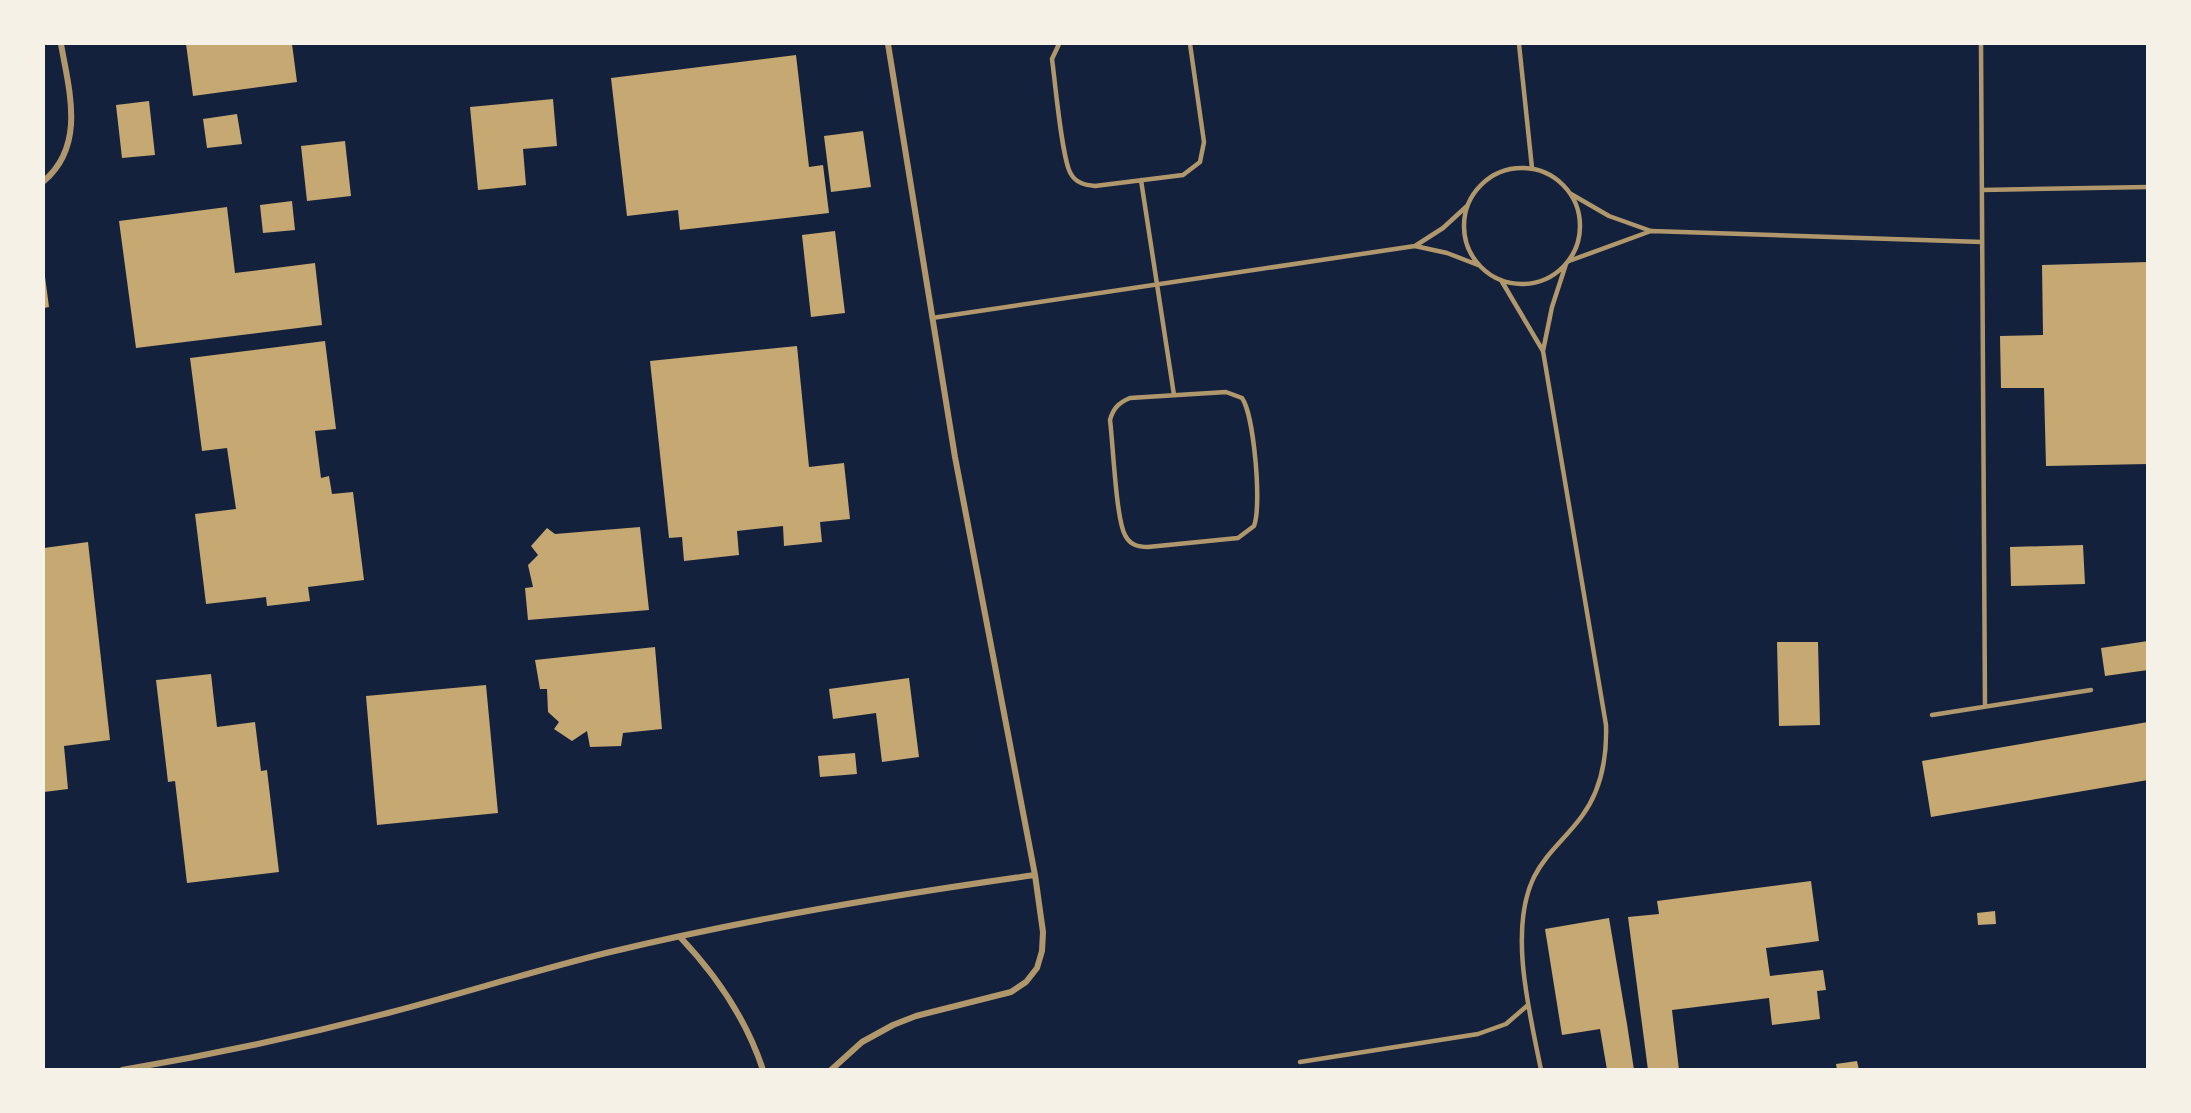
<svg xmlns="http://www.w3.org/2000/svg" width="2191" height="1113" font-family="'Fira Sans Condensed',sans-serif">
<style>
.building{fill:#c6a872}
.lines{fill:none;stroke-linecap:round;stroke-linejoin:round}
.service{stroke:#b1986c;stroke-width:4.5}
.minor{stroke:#b1986c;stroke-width:6}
</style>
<rect width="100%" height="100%" fill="#14213d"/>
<path class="building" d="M186 44H292L297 82 193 96Z
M796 55 809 167 823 165 829 213 680 230 678 210 627 216 611 78Z
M553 99 557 146 523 149 526 185 478 190 470 107Z
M149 101 155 155 122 158 116 105Z
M237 114 242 144 207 148 203 119Z
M863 131 871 187 831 192 824 136Z
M345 141 351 196 307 201 301 146Z
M292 201 295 230 263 233 260 205Z
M227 207 235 273 315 263 322 325 136 348 119 221Z
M835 231 845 313 811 317 802 235Z
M2148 262V464L2046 466 2044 388H2001L2000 336 2043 335 2042 265Z
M44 269 49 307 44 308Z
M325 341 336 429 315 431 321 478 329 476 332 494 353 492 364 580 308 587 310 601 267 606 266 597 206 604 195 514 236 509 227 448 202 451 190 358Z
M797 346 809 467 844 463 850 519 820 522 822 542 784 546 783 526 737 531 739 555 684 561 682 537 669 538 650 361Z
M640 527 649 610 528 620 525 588 533 587 528 565 538 555 531 546 547 528 555 534Z
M88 542 110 740 64 746 68 789 44 792V548Z
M2083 545 2085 584 2011 586 2010 547Z
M2148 641V670L2105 676 2101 648Z
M1777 642H1818L1820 725 1779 726Z
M655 647 662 729 623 733 621 746 590 747 587 731 572 741 554 729 559 722 548 712 547 689H540L535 660Z
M211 674 217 727 255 722 261 771 267 770 279 872 187 883 175 781 168 782 156 680Z
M909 678 919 757 882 762 876 713 833 719 829 689Z
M486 685 498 813 377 825 366 696Z
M2148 722V780L1931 817 1922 761Z
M855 753 857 774 820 777 818 756Z
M1811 881 1819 941 1766 948 1770 976 1823 970 1826 990 1817 991 1820 1019 1772 1025 1769 998 1672 1010 1679 1070H1648L1628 917 1659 914 1657 901Z
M1995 911 1996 924 1978 925 1977 913Z
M1609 918 1627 1024 1634 1070H1607L1600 1029 1562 1035 1545 929Z
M1857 1061 1859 1070H1837L1836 1064Z"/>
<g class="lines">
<path class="service" d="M1059 44 1052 59C1055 80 1062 161 1071 174 1076 183 1085 185 1095 186L1183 175 1200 162 1204 142 1190 44
M1519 44 1532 168
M1981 44 1985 706
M1464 226a58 58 0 1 1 116 0a58 58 0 1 1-116 0Z
M1141 180 1174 395
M1982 190 2148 187
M1571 194 1609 216 1651 231 1982 242
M1415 246 1443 228 1467 206
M1569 261 1651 231
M1501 280 1543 351 1606 725C1607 758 1602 789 1582 816 1567 837 1546 853 1534 877 1508 930 1530 1014 1541 1070
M932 318 1415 246 1447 253 1478 265
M1543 351 1552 307 1566 264
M1226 392 1242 398C1254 415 1262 506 1254 526L1238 538 1148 547C1138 547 1130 545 1125 535 1116 519 1113 443 1110 420 1113 409 1118 403 1130 398Z
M1932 715 2091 690
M1300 1062 1478 1034 1506 1024 1528 1005"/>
<path class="minor" d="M44 181C86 145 69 90 61 44
M680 937C717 976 746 1018 763 1070
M122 1070C212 1055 300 1036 388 1013 461 994 533 971 606 953 747 919 891 895 1035 875
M831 1070 862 1042 893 1025 916 1016 1011 992 1026 982 1037 968 1042 951 1043 932 1035 875 955 457 888 44"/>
</g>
<rect width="2191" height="1113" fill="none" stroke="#f6f1e7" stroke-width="90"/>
</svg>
